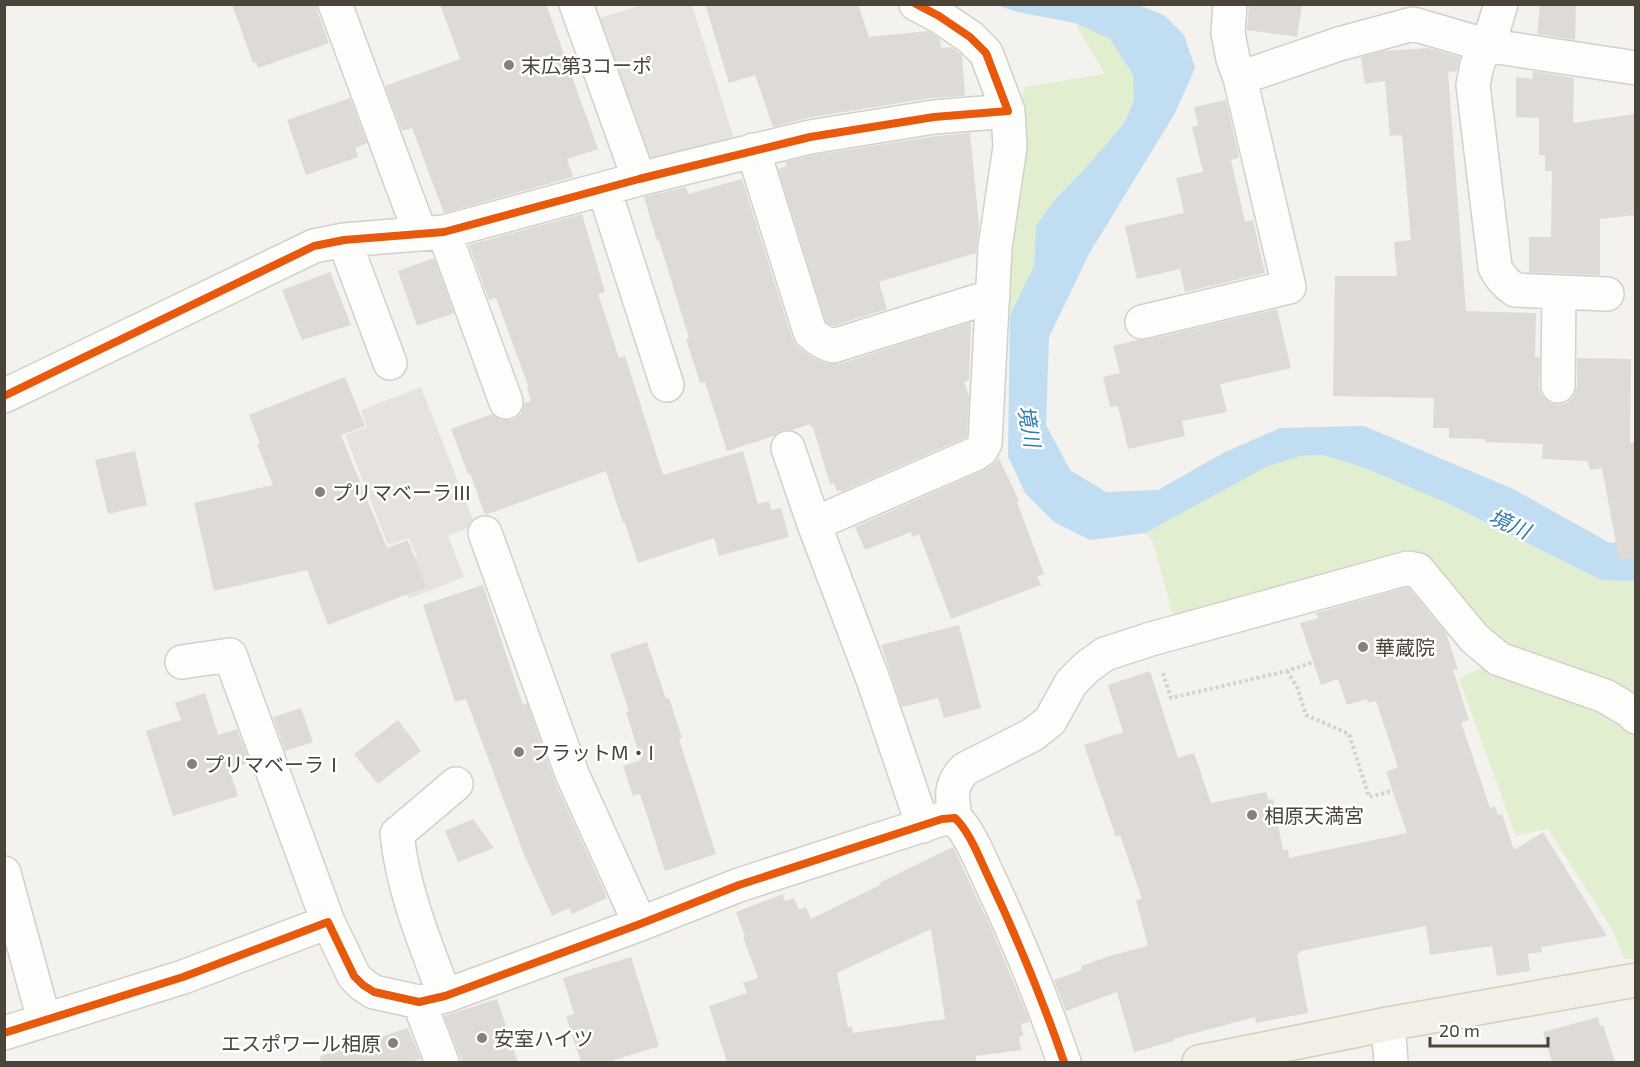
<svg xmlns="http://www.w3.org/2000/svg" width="1640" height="1067" font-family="'Exo 2','Noto Sans JP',sans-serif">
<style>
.green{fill:#e1eecf}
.parking{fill:#e6e3df}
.water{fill:#c0ddf1}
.building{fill:#dedbd6;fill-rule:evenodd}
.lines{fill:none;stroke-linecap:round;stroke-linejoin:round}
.minor-casing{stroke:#d2d0cb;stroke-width:36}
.major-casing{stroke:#d6cebb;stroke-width:36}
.path{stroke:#d3d2cc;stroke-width:4;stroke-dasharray:3 3;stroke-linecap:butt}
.minor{stroke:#fdfdfc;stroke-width:33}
.major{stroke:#f2efe6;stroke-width:33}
.cycleway-casing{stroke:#fff;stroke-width:11}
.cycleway{stroke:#e8590c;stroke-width:8}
.poi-dot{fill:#868178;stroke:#fff;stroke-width:2}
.labels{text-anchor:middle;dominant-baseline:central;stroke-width:5;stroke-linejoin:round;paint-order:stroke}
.poi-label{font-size:20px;fill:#4b4439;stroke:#fff;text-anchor:start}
.water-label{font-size:21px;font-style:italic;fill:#2e7ab2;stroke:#fff}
</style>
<rect width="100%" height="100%" fill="#f4f2ee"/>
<path class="green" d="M1075 23 1110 39 1133 75 1134 101 1124 122 1089 164 1053 202 1036 226 1034 266 1010 315 1004 273 1024 87 1105 74Z
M1323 455 1365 468 1449 504 1601 580 1635 581V958L1625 959 1610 926 1548 829 1516 836 1459 679 1486 666 1415 568 1177 630 1153 542 1145 533 1268 466 1301 456Z"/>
<path class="parking" d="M642 5H692L735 142 661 163 643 153 596 19Z
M421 387 475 525 448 536 464 577 409 599 396 567 417 557 409 538 388 545 345 435 367 427 361 410Z"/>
<path class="water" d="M996 5H1138L1164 15 1184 35 1195 68 1175 113 1089 254 1049 337 1046 425 1070 470 1106 492 1158 490 1223 453 1280 428 1364 426 1513 489 1610 543 1635 540V581L1601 580 1449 504 1365 468 1323 455 1301 456 1268 466 1145 533 1090 540 1054 522 1025 493 1008 456 1010 315 1034 266 1036 226 1053 202 1089 164 1124 123 1134 101 1133 75 1110 39 1075 23 1018 12Z"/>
<path class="building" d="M232 4H317V11L329 43 258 68 256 62 253 63Z
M440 4H546L598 149 567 159 573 177 444 213 412 128 402 131 385 86 460 59Z
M705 4H858L869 37 928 31 940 39 941 48 951 47 958 52 962 55 965 96 931 98 807 118 773 127 755 75 729 83Z
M1249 4H1302L1297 37 1247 30Z
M1540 4H1576L1575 40 1537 34Z
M1428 48 1460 57 1457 71 1448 72 1466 311 1536 313 1535 357H1540L1539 386 1541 395 1549 402 1558 405 1567 403 1574 396 1577 386V358L1631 359 1630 443 1635 442V558L1619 560 1602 468 1590 470 1588 461 1542 459 1543 444 1485 442V439L1449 438V428H1433L1434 398 1333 396 1335 276H1397L1394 242 1411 240 1402 135 1390 136 1385 81 1365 84 1361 57 1383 51Z
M1533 71 1574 78 1573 123 1635 114V215L1600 219V275L1529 272V237H1551L1552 171H1545V155H1539V118L1516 117V77L1532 79Z
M350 98 367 143 355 148 358 157 306 175 287 120Z
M1226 100 1239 158 1231 160 1245 222 1253 220 1265 273 1185 292 1180 269 1137 279 1125 226 1184 213 1176 178 1203 172 1192 127 1198 125 1194 107Z
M970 133 979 225 976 253 879 282 887 309 833 326 829 324 826 322 778 169 787 166 785 162 814 155 936 136Z
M742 179 792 338 797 346 810 356 827 364H839L971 322 969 380 964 382 969 396 967 437 841 492V490L837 491 834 483 830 484 813 427H811L810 424 792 430H783L774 436 727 451 705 382 700 383 686 339 689 338 659 241H657L644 197 686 187 688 194Z
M582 214 605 292 598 294 619 358 625 356 663 475 743 451 758 504 769 501 771 510 781 508 789 537 719 556 714 538 638 563 625 523H623L606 471 485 515 470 473 468 474 451 429 492 414 502 420H512L521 414 524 403 531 401 527 388H529L496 298 489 300 469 245Z
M434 258 454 313 417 326 398 271Z
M330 272 351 325 302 340 282 290Z
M1277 309 1291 368 1220 384 1227 412 1182 421 1185 436 1128 449 1118 406 1110 407 1103 377 1120 373 1113 346 1137 340H1146Z
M345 377 365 426 341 435 387 548 408 540 426 587 328 625 307 570 214 591 194 503 273 485 257 444 260 443 249 415Z
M135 451 147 505 108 514 95 460Z
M999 458 1019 501 1017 502 1044 574 1037 577 1041 585 951 619 919 534 912 537 911 532 865 550 855 527 982 471 991 466Z
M483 585 523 705 527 703 555 782 605 893 607 898 572 914 569 908 552 916 525 857 466 699 455 702 423 605Z
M1408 587 1446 633 1458 669 1453 670 1469 720 1461 722 1490 808 1495 806 1498 815 1502 814 1514 850 1543 832 1607 936 1541 947 1542 952 1528 954 1530 971 1497 976 1492 946 1430 955 1426 926 1300 951V953L1297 954 1308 1013 1256 1023 1255 1017 1173 1039 1174 1041 1134 1052 1117 992 1066 1011 1054 980 1082 970 1081 966 1113 955 1148 946 1136 900 1142 899 1120 835 1116 837 1084 745 1123 732 1108 685 1150 671 1178 758 1194 753 1211 803 1266 792 1269 800 1273 799 1283 850 1288 849 1289 858 1407 833 1386 772 1398 767 1376 701 1368 703 1367 699 1347 705 1338 679 1321 685 1300 623 1318 618 1316 613Z
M959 625 981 708 944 718 938 698 902 707 881 645Z
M647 642 666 699 669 698 682 738 679 739 716 854 665 871 640 794 633 796 623 766 641 760 626 712 629 711 610 654Z
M205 693 218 735 237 729 250 763 229 769 238 796 173 816 146 731 181 720 175 703Z
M301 708 313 742 285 751 273 717Z
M398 720 421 751 378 784 354 754Z
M473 819 494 848 458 862 445 831Z
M953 847 991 928 1030 1022 1021 1024 1023 1036 1019 1037 1021 1050 976 1056V1062H727L709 1006 747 993 743 983 758 978 743 937 745 936 736 912 783 894 785 901 794 898 799 910 806 907 811 919 880 885 879 883ZM931 929 945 1019 853 1033 852 1026 848 1027 837 973Z
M631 957 659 1046 608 1062H581L566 1016 574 1014 563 978Z
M497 999 518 1062H462L444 1016Z
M1598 1017 1600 1026 1603 1025 1615 1062H1552L1543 1032Z
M408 1028 421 1059 410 1062H321L320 1056Z"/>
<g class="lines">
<defs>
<path id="minor" d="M335 4 420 233
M576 4 639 179
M916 4 939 16 970 37 986 53 1008 111 1010 147 995 247 985 443 981 450 975 454 814 524 874 682 923 826
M1501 4 1494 27 1477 65 1473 85 1495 267C1500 278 1506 284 1515 290L1607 294
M1240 78 1339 44 1413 24 1485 45 1636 68
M753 150 810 332C817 339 823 343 833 346L993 296
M604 189 667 385
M444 232 506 402
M344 240 390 363
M1142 322 1289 287 1240 78 1233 59 1228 33 1230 4
M1558 386 1559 292
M4 396 314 246 344 240 444 232 639 179 810 137 934 117 1008 111
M788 448 814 524
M485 533 572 774 640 924
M182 662 230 655 328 922
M955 818C952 797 949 785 965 769L1032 735 1050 721 1071 683 1087 667 1105 654 1151 639 1408 568 1418 570 1474 638 1499 659 1605 696 1630 711 1636 717
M4 873 44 1020
M445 996C425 943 403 891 397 834L456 784
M419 1002 442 1062
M1388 1024 1391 1062
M4 1033 183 977 328 922 354 976 363 985 374 992 419 1002 445 996 640 924 739 885 942 819 955 818C969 831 979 857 987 874 1016 935 1042 998 1064 1062"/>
<path id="major" d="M1199 1062 1388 1024 1636 980"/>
</defs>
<use href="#minor" class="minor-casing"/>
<use href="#major" class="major-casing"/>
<path class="path" d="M1287 671 1297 687 1306 715 1349 734 1369 797 1392 791
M1163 673 1171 698 1287 671 1313 662"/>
<use href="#minor" class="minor"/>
<use href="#major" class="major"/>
<defs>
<path id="cycleway" d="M4 396 314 246 344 240 444 232 639 179 810 137 934 117 1008 111 986 53 970 37 939 16 916 4
M4 1033 183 977 328 922 354 976 363 985 374 992 419 1002 445 996 640 924 739 885 942 819 955 818C969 831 979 857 987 874 1016 935 1042 998 1064 1062"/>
</defs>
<use href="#cycleway" class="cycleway-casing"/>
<use href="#cycleway" class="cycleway"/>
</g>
<g class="poi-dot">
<circle cx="509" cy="65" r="6"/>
<circle cx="320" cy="492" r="6"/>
<circle cx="1363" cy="647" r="6"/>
<circle cx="519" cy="752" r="6"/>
<circle cx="192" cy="764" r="6"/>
<circle cx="1252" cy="815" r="6"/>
<circle cx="482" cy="1038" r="6"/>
<circle cx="393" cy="1043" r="6"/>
</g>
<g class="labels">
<g class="poi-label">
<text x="521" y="65">末広第3コーポ</text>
<text x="332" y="492">プリマベーラⅢ</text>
<text x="1375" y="647">華蔵院</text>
<text x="531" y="752">フラットM・I</text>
<text x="204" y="764">プリマベーラⅠ</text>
<text x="1264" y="815">相原天満宮</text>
<text x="494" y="1038">安室ハイツ</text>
<text x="381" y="1043" text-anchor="end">エスポワール相原</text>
</g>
<g class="water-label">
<text transform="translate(1030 426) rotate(80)">境川</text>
<text transform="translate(1510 523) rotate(24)">境川</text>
</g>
</g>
<rect width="1640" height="1067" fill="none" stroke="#4b4439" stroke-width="12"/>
<path d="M1430 1037v9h118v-9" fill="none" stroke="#4b4439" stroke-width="3"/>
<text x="1439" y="1037" font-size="18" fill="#4b4439" stroke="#ffffff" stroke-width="4.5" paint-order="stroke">20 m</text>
</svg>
